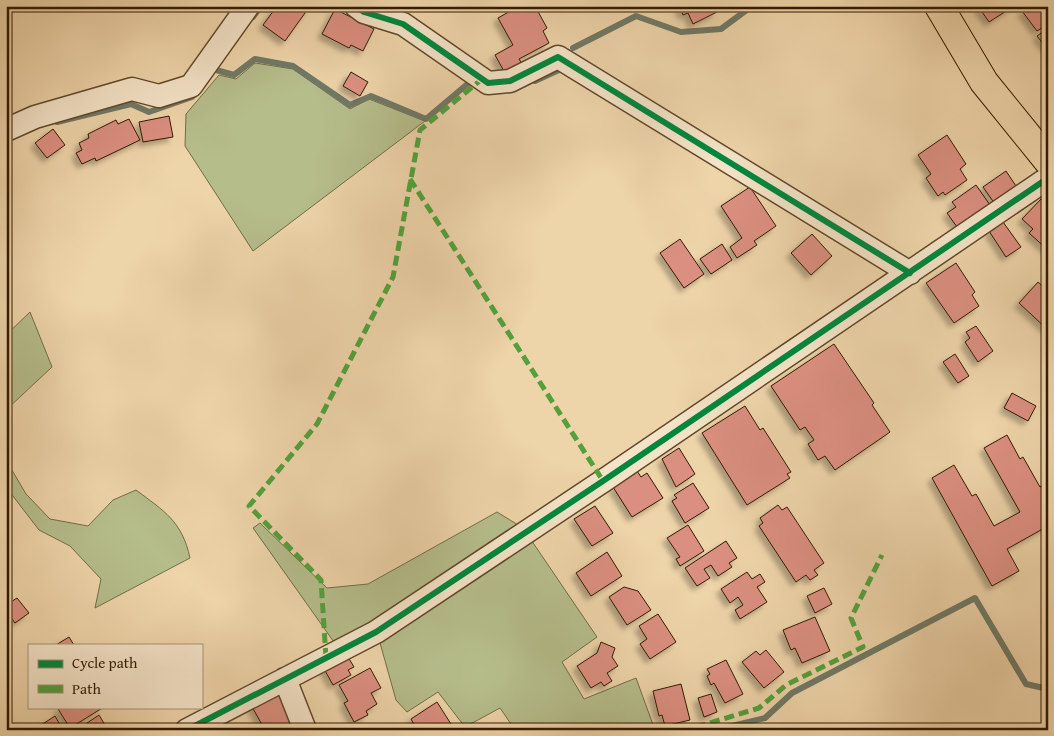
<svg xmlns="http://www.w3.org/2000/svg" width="1054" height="736" font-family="'Gentium Book Plus',serif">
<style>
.green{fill:#b5bd8b;stroke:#746c46}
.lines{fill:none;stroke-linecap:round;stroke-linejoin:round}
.stream{stroke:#707966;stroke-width:6}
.building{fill:#db8f80;stroke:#321a00;filter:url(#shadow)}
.street-casing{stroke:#61482a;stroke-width:25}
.primary-casing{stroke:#321a00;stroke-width:30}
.street{stroke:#f4e3c7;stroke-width:22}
.primary{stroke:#eed4a9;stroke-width:28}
.quiet{stroke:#52a13c;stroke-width:5;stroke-dasharray:10 5;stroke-linecap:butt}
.cycleway-casing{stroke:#f4e3c7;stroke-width:9}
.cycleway{stroke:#00873e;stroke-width:6}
</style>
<defs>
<filter id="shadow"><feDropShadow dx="-4.5" dy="4.5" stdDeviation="2.5" flood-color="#0004"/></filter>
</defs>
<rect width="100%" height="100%" fill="#eed4a9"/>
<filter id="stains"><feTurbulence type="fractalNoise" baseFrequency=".004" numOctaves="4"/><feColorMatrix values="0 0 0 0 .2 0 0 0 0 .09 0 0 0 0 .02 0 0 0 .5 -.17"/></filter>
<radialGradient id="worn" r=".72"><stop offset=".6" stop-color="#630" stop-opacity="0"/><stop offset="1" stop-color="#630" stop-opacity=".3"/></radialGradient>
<path class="green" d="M255 63 293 69 350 109 369 99 425 121 253 251 185 146 186 114 219 75 236 79Z
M30 312 52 367 6 410V335Z
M6 460 26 494 50 519 88 526 113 500 136 490C164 511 182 521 190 558L95 608 101 579 70 546 39 530 6 487Z
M497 512 523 528 597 637 562 662 584 699 636 678 655 730H515L500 708 465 727 438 692 407 712 396 700 375 625 336 645 253 528 260 523 327 588 368 584Z"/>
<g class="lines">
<path class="stream" d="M253 17 261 6
M573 48 636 16 681 32 721 29 752 6
M216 70 234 75 255 59 293 66 350 105 371 96 426 119 471 81
M535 81 561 69
M57 122 131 104 149 112 192 97 198 91
M715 730 765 718 792 693 975 598 1026 684 1048 689"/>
</g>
<path class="building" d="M277 6H310L285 41 263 25Z
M519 6H535L547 28 543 31 549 43 519 59 522 64 505 73 495 55 513 45 498 18Z
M679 6H714L717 12 693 24 688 13 683 15Z
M978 6H1014L989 22Z
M1029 6 1048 7V24L1037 31 1022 11Z
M335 9 374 29 363 51 351 45 349 48 322 34Z
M1048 28V50L1037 36Z
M351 72 368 82 360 96 343 86Z
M169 116 173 137 143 142 139 122Z
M129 119 140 140 96 161 95 158 82 164 76 153 82 150 79 143 89 138 88 134 116 120 118 124Z
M53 129 65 145 47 158 35 143Z
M947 135 966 164 960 169 967 180 945 195 943 192 938 196 926 178 931 174 918 155Z
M1006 171 1018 189 995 204 983 187Z
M976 185 990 205 957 227 947 213 956 207 952 202Z
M750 187 776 226 754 241 757 245 737 258 730 247 742 238 721 206Z
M1041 199 1048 205V250L1029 233 1033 229 1022 219Z
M1003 222 1021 247 1006 257 989 231Z
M812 234 832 256 811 275 791 253Z
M680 239 704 274 684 288 660 253Z
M722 244 732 260 711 274 700 259Z
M956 263 975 292 972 295 979 306 954 323 926 283Z
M1038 282 1048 291V330L1019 303Z
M976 326 993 351 978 362 965 342 970 338 966 332Z
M834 344 874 403 872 405 890 432 835 470 825 456 818 460 808 444 814 440 805 427 800 430 771 386Z
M955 354 969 376 958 383 943 362Z
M1012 393 1036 406 1028 421 1004 408Z
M745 406 760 430 763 428 791 472 787 474 790 478 747 505 702 433Z
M1007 435 1020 459 1023 457 1040 487 1048 483V526L1007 549 1019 571 992 586 932 478 954 465 972 496 976 494 994 526 1020 512 984 448Z
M679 448 695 474 676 487 662 459Z
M637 471 641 477 647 473 663 498 632 517 613 487Z
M693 483 709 508 685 523 672 501 677 498 674 495Z
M778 505 782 510 787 507 824 563 814 570 818 575 810 580 806 575 796 582 759 526 763 523 760 518Z
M595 506 613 533 592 546 574 519Z
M688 525 704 551 680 566 676 559 680 557 667 538Z
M726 541 737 558 729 563 732 567 718 576 711 565 704 569 710 578 697 586 685 568Z
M607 552 622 576 591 596 576 573Z
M747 572 752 579 760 574 765 582 757 587 767 602 740 619 735 610 743 605 738 597 730 603 721 589Z
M624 587 638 591 651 610 627 625 609 597Z
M824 588 832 604 815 613 807 596Z
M17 598 29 613 15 623 6 611V605Z
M658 614 676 642 650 659 640 644 647 639 639 626Z
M815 617 830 651 802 663 795 648 791 650 783 630Z
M69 637 74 645H56Z
M601 642 615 648 612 657 618 666 607 673 612 681 604 686 601 682 591 688 577 666 597 653Z
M766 650 784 672 764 688 742 662 756 651 760 655Z
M348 657 354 667 348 670 351 675 333 685 323 667Z
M726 660 743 694 725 703 714 683 711 685 707 676 710 674 707 669Z
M370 668 381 688 371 693 377 704 366 711 368 715 354 722 344 703 348 701 339 685Z
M681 684 690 720 665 726 662 715 659 716 653 691Z
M277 691 294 722 281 730H265L251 705Z
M711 694 717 712 704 717 698 698Z
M437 702 451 724 443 730H417L411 719Z
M60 707H104L70 728 58 709Z
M99 715 108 730H88L91 728 87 723Z
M55 716 63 730H40L38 727Z"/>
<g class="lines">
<defs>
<path id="street" d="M356 6 364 12 403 24 488 83 510 81 558 57 910 273
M6 130 35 117 132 89 159 96 191 86 248 6
M285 679 305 730
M187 730 376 632 603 481 1048 178"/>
<path id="primary" d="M939 6 984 82 1048 161"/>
</defs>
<use href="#street" class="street-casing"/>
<use href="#primary" class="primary-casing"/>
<use href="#street" class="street"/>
<use href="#primary" class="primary"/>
<path class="quiet" d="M410 179 603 481
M326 658 321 580 249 506 317 424 393 277 420 130 482 79
M702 730 700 726 759 708 786 685 863 647 851 618 882 555"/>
<defs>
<path id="cycleway" d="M356 6 364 12 403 24 488 83 510 81 558 57 910 273
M187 730 376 632 603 481 1048 178"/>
</defs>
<use href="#cycleway" class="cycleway-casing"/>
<use href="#cycleway" class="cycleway"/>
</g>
<rect width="1054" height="736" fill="none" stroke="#eed4a9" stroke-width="25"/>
<rect x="8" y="8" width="1039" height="721" fill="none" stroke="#321a00" stroke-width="2.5"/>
<rect x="12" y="12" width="1029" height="711" fill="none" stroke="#321a00"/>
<rect x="28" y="644" width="175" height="65" fill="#f4e3c7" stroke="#a69377"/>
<rect x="38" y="660" width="25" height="8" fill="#00873e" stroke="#a69377"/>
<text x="72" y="668" font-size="15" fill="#321a00">Cycle path</text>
<rect x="38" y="685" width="25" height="8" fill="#52a13c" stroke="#a69377"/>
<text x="72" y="694" font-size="15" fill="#321a00">Path</text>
<rect width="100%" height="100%" filter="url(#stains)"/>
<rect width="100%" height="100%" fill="url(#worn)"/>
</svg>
